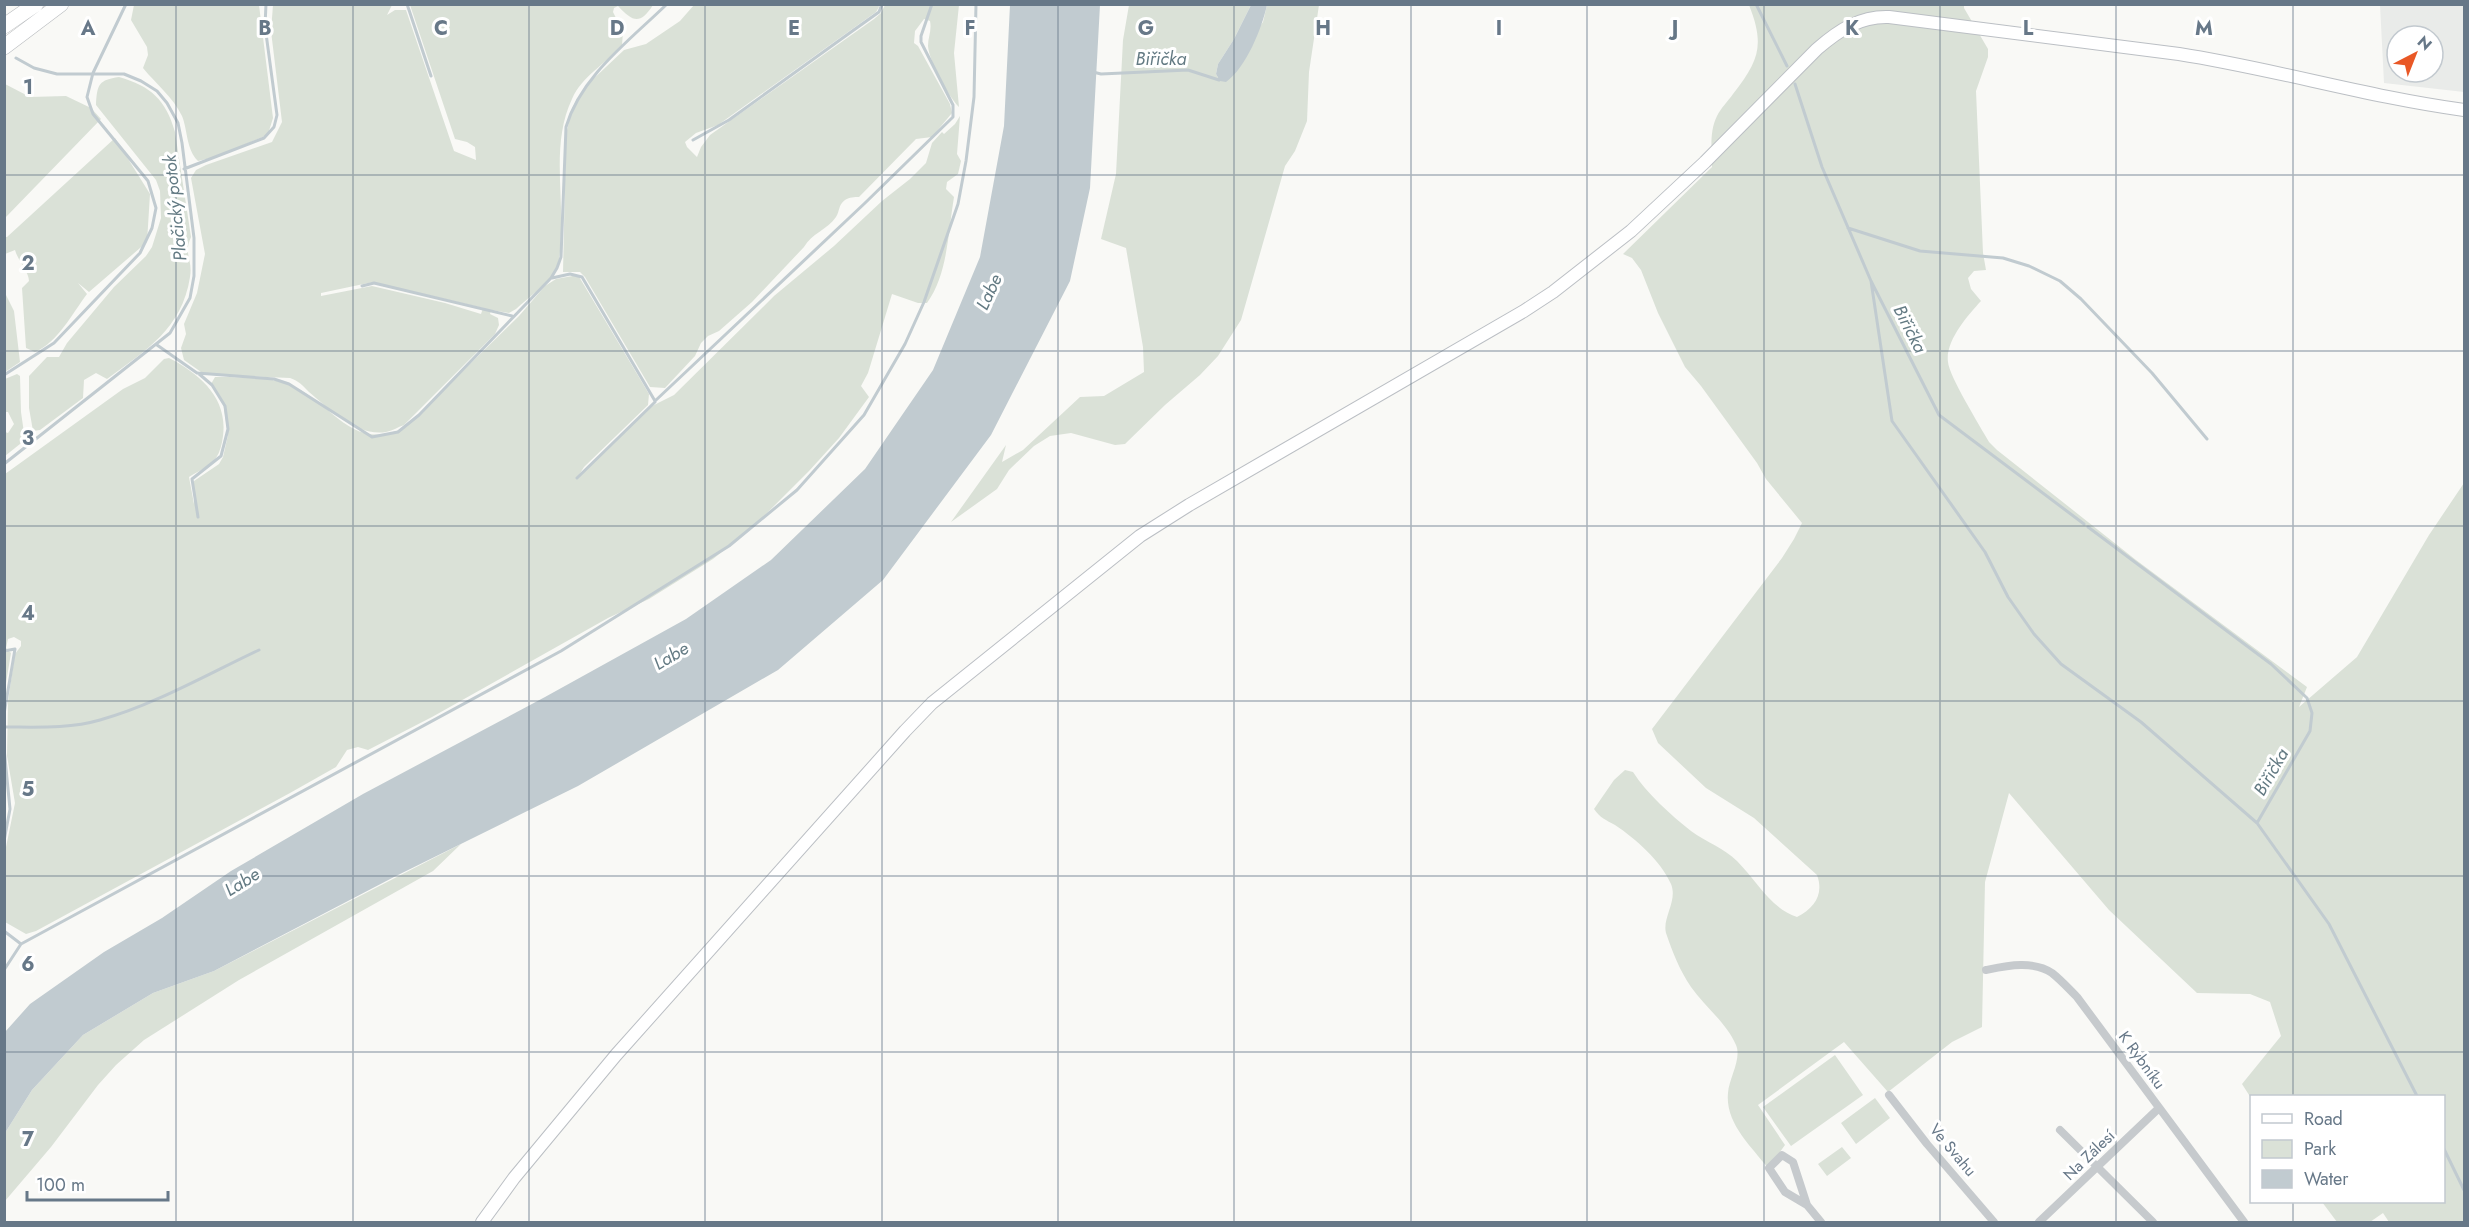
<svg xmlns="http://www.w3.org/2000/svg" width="2469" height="1227" font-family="Jost,sans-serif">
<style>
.built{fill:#e9ebe9;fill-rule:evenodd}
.green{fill:#dae1d7;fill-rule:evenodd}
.water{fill:#c1cbd0}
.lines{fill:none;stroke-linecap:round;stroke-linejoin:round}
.stream{stroke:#c1cbd0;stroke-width:3}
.secondary-casing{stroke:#bbbfc4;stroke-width:14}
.highway-casing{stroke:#b9bcbf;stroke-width:16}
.street{stroke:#c6cacd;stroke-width:8}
.secondary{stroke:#fff;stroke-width:12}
.highway{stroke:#fff;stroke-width:15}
.grid{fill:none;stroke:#677888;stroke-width:1.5;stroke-opacity:0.55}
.labels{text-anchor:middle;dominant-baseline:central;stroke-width:6;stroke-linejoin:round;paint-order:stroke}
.street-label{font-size:16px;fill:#677888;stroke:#fff}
.water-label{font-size:18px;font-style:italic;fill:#637a83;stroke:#fff}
.grid-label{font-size:20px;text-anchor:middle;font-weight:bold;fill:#677888;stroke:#fff;stroke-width:6;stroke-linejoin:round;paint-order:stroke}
</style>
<rect width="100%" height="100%" fill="#f9f9f6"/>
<path class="built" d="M2380 5H2464V92L2384 83ZM2397 36H2433V72H2397Z"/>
<path class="green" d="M134 5H259L273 118 269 131 265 136 215 157 198 161C186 149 188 131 182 116 173 97 156 84 143 68L148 55 147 47 131 20Z
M273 5H392L387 15 395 10H406L454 151 476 160 475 147 467 142 455 139 410 5H653C640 25 633 22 618 6L614 8 613 12 623 32 622 45C606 64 582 76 572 99 552 141 563 190 561 235 560 247 561 260 555 271 546 285 528 298 516 309L509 313 491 310 490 314 498 318 499 325 495 334 404 425C398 427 392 431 386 432 358 437 329 409 309 392 302 385 299 381 290 378L215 375 201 372 184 360 181 348 186 334 184 324 197 293 205 254 191 178 196 170 206 165 272 142 282 122 271 31ZM373 282 483 308 481 314 445 303 372 286 321 296V293Z
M694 5 878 4 879 7 876 12 718 125 696 133 685 142 687 147 697 157 701 147 710 135 874 19 881 13 885 5H959L954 53 959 107C948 96 929 61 928 46 928 37 932 30 930 21L924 19 915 31 914 43 918 46 950 104 952 113 932 137 916 139 859 197C854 197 850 197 845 200 838 205 840 211 836 217 827 230 812 233 804 247L752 302 719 331 708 336 701 343 695 356 665 388 650 387 585 277 580 272H563L566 135 572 108 589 83 624 50 646 44 680 21Z
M1129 5H1251L1234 39 1218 64 1216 74 1220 81 1263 22 1267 5H1319L1309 72 1307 121 1295 151 1285 166 1241 320 1218 356 1200 375 1165 405 1125 444 1115 445 1071 433 1050 436 1034 446 1009 470 997 489 951 522 1006 445 1002 462 1023 450 1080 397 1104 396 1144 372 1143 347 1126 248 1101 239 1116 174 1123 40Z
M1749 5H1964V8L1988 49V57L1976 91 1983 253 1986 270 1974 271 1968 278 1971 289 1981 301C1968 315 1945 341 1948 362 1949 376 1980 426 1989 442L1997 450 2136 560 2307 687 2299 707 2357 657 2429 535 2464 483V1222H2389L2383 1213 2370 1222H2337L2322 1202H2444V1096L2251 1098 2242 1084 2281 1036 2270 1002 2250 994 2197 993 2109 910 2009 793 1985 882 1982 1027 1952 1042 1888 1092 1844 1042 1758 1105 1785 1145 1768 1168C1751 1146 1725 1123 1728 1093 1729 1078 1742 1059 1736 1045 1726 1022 1704 1006 1691 987 1680 971 1672 951 1666 933 1662 918 1678 901 1671 884 1661 861 1636 839 1615 825 1606 820 1600 818 1594 809L1614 780 1625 770 1633 772C1647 794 1671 815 1691 831 1706 842 1724 848 1737 861 1757 881 1770 908 1797 917 1815 908 1824 894 1817 875L1754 818 1706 788 1658 743 1652 729 1782 558 1794 539 1802 523 1766 479 1757 463 1701 386 1685 367 1658 313 1641 270 1632 258 1623 254 1712 167C1712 150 1709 132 1717 116 1721 108 1728 101 1733 94 1759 61 1765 45 1749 5Z
M119 77C151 86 166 100 175 132L191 237C183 254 193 259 190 277 182 329 146 350 107 379L96 373 84 380 83 398 40 430 33 431 29 408V376L47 357H59L67 343 114 287 146 256 152 247 161 218 160 191 156 180 96 105C97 84 99 80 119 77Z
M5 84 30 97 66 96 91 108 101 119 5 218Z
M960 116 957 154 961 161 958 174 947 182 946 189 954 197C948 232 948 274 927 303H918L892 294 868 373 861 386 869 397 839 438 809 471 753 527 713 559 649 599 608 618 432 717 368 750 358 747 347 750 336 767 290 793 36 931 26 934 5 922V852L15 803 7 756 8 701 15 654 21 646V641L14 637 8 639 6 648 11 653 5 689V474L123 389 145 378 164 359 169 358C200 374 228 398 223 436 222 444 220 452 216 458 210 466 197 472 189 477L194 504V481L219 464 223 457 228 435 223 402 211 384 215 377C236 377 269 377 288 384 334 402 350 454 406 427L519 316 545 286 556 279 578 275 649 394 648 405 584 467 579 475 652 406 674 395 774 296 834 246 882 201 910 179 926 163 932 143 942 132 944 134 955 124Z
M115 138 150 194 147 242 89 292 78 283 87 294C72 314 58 342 35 352L26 348 22 288 29 281C29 272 18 261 15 250L5 254V237H7Z
M5 293 14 311 20 362 5 372Z
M17 374 20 376 21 412 25 440 5 456V432L8 433 14 424 8 412H5V379Z
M461 844 433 871 239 980 144 1040 116 1065 98 1085 51 1147 5 1201V1133L32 1090 83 1035 153 993 214 971Z
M1835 1055 1863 1095 1791 1146 1763 1107Z
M1875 1098 1890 1118 1856 1144 1841 1123Z
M1842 1147 1851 1158 1827 1176 1818 1164Z"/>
<path class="water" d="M1010 5H1100L1090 188 1070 281 991 435 883 580 778 670 578 786 394 877 214 971 153 993 83 1035 32 1090 5 1133V1032L30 1004 104 952 162 918 231 871 363 794 545 697 686 619 771 560 865 469 933 370 980 257 1004 126Z
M1251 5H1267C1262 28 1246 68 1226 82L1220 81 1216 74 1218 64 1234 39Z"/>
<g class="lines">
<path class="stream" d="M407 4 431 76
M1756 4 1787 66
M1093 72 1101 74 1188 70 1219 80 1221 76
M1795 84 1822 167 1871 281 1939 415 2084 524
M693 140 729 120 851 32 879 12 882 4
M184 169 264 138 274 127 277 115 265 26 266 4
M1848 228 1920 251 2003 258 2029 266 2060 281 2081 299 2152 373 2207 439
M552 278 570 274 582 277 655 401 865 203 953 117V105L921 42V36L932 4
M1871 281 1892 421 1985 552 2008 597 2034 634 2061 664 2141 722 2257 823
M362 286 374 283 512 316
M157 345 197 373 274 379 289 384 372 437 398 432 419 415 551 278 557 268 561 257 566 127C581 76 629 41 667 4
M198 373 212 385 225 406 228 429 221 456 192 479 198 517
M4 375 54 343 140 253 152 228 156 208 148 181 93 114 87 97 93 73 126 4
M4 464 170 333 190 298 194 276V238L182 143 178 123 167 103 157 91 141 81 124 74H57L34 68 16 58
M577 478 655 402
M2088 527 2271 664 2307 698 2312 713 2310 731 2257 823 2329 924 2417 1096
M4 651 15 649 4 714
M4 727C36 727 69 729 100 720 152 706 210 673 259 650
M4 748 10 809 4 841
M4 931 21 944
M4 970 21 944 561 651 729 546 797 490 864 415 905 344 924 302 958 204 966 161 974 97 976 4
M2444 1149 2464 1190"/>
<defs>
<path id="secondary" d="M482 1222 514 1178 616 1055 905 731 932 703 1140 536 1189 505 1524 311 1553 292 1631 231 1705 162 1817 49C1839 30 1860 16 1889 17L2179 54C2275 69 2368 97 2464 110"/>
<path id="highway" d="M4 26 36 4
M4 47 61 4"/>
</defs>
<use href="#secondary" class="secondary-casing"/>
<use href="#highway" class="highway-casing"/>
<path class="street" d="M1986 970C2006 966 2033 960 2052 973 2061 980 2069 989 2077 997L2244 1222
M1889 1095 1927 1144 1994 1222
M2060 1130 2153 1222
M1807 1205 1793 1162 1782 1155 1769 1168 1785 1192 1807 1205 1821 1222
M2039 1222 2159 1108"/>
<use href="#secondary" class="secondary"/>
<use href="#highway" class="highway"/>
</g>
<path class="grid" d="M176 4V1222M353 4V1222M529 4V1222M705 4V1222M882 4V1222M1058 4V1222M1234 4V1222M1411 4V1222M1587 4V1222M1764 4V1222M1940 4V1222M2116 4V1222M2293 4V1096M4 175H2464M4 351H2464M4 526H2464M4 701H2464M4 876H2464M4 1052H2464M2293 1202V1222"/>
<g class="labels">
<g class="street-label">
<text transform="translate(2142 1060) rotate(54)">K Rybníku</text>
<text transform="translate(1953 1150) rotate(50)">Ve Svahu</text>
<text transform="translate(2089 1155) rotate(-44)">Na Zálesí</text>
</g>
<g class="water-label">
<text x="1161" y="59">Biřička</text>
<text transform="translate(175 208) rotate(-96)">Plačický potok</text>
<text transform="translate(989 292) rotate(-65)">Labe</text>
<text transform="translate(1910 329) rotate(63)">Biřička</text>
<text transform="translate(671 656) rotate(-31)">Labe</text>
<text transform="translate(2271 772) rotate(-60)">Biřička</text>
<text transform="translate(242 882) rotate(-32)">Labe</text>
</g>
</g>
<g class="grid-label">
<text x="88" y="35">A</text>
<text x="265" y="35">B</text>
<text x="441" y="35">C</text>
<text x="617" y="35">D</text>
<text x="794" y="35">E</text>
<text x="970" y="35">F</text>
<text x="1146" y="35">G</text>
<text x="1323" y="35">H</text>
<text x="1499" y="35">I</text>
<text x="1675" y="35">J</text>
<text x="1852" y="35">K</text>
<text x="2028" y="35">L</text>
<text x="2204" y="35">M</text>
<text x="28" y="94">1</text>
<text x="28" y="270">2</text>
<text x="28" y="445">3</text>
<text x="28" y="620">4</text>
<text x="28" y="796">5</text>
<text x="28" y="971">6</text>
<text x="28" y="1146">7</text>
</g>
<rect width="2469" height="1227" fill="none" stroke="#677888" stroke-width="12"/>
<rect x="2250" y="1095" width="195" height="108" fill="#ffffff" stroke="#c2c9cf" stroke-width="1.5"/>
<rect x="2262" y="1114" width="30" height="9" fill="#ffffff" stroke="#c2c9cf" stroke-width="1.5"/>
<text x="2304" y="1125" font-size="18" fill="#677888">Road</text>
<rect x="2262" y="1140" width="30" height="18" fill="#dae1d7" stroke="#c2c9cf" stroke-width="1.5"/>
<text x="2304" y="1155" font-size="18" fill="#677888">Park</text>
<rect x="2262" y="1170" width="30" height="18" fill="#c1cbd0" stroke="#c2c9cf" stroke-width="1.5"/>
<text x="2304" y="1185" font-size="18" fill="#677888">Water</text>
<g transform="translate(2415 54) rotate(42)"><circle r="28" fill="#ffffff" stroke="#c2c9cf" stroke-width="1.5"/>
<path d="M0-4.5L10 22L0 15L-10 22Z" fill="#e95826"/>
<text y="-9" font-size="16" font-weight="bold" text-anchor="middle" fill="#677888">N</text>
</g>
<path d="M27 1191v9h141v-9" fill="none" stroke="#677888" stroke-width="3"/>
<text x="36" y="1191" font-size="18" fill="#677888" stroke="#ffffff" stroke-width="4.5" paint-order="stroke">100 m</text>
</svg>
